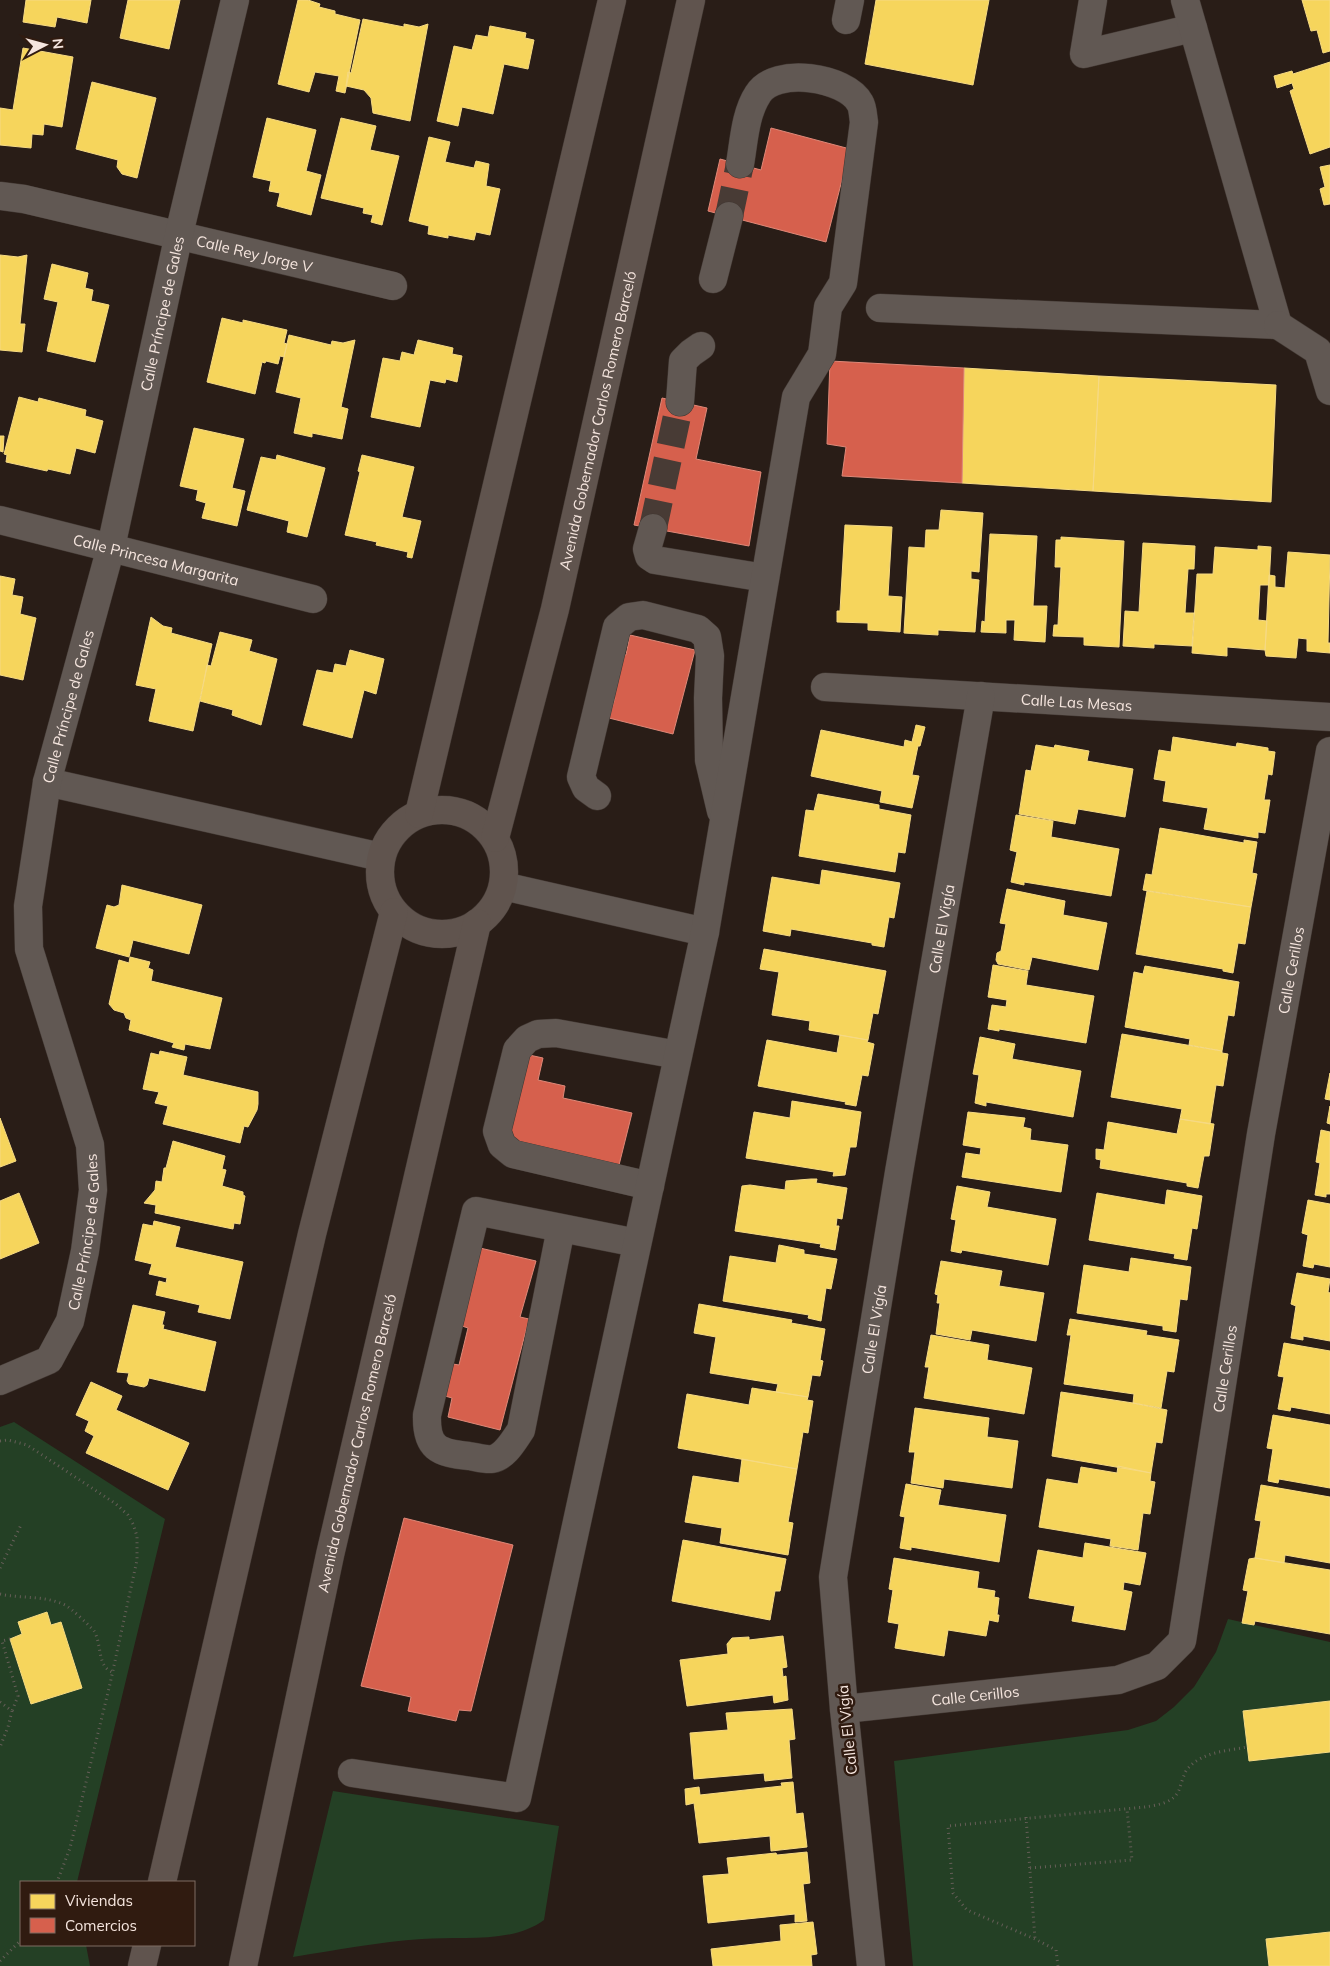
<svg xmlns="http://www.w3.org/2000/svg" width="1330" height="1966" font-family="Mulish,sans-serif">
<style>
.green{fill:#244025}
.homes{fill:#f6d55c;stroke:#f6da83}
.shops{fill:#d6604d;stroke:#df8878}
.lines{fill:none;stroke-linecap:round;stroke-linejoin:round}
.minor-tunnel{stroke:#483b35;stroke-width:28;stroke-dasharray:28 14;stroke-linecap:butt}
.minor-casing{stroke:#423833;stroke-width:29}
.major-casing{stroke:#423833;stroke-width:29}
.path{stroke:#665e58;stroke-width:3;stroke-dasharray:1 4;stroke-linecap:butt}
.minor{stroke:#615853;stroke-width:28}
.major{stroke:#60544e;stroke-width:28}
.labels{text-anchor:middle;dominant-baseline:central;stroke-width:5;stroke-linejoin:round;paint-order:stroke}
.street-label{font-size:15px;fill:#f5e5de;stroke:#301b10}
</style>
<rect width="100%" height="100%" fill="#291d17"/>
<path class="green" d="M14 1422 165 1519 77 1882H21V1945H86L90 1966H0V1427Z
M1228 1619 1330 1642V1966H913L894 1761 1128 1730 1156 1721 1174 1707 1194 1687 1216 1652Z
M333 1791 559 1826 544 1920C512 1944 460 1936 422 1939 379 1942 336 1950 293 1957Z"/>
<path class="homes" d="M26 0H91L87 23 57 17 55 27 23 22Z
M128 0H180L169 49 120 38Z
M298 0H308L320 4 319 7 335 11V14L360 20 345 93 336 91 339 76 315 72 309 92 278 84Z
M876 0H989L973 85 865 64Z
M1302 0H1330V51L1323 53 1317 30 1311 31Z
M363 19 404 27V24L419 27 428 24 410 121 373 113 371 98 364 90 346 86 348 72 351 73Z
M490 26 526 33 525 38 534 40 528 69 504 64 493 114 462 107 458 126 437 121 454 46 472 50 476 35 488 37Z
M23 48 73 57 62 127 44 124 43 135 32 134 31 148 0 145V108L13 110Z
M1330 62V147L1310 154 1290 91 1294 89 1292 83 1277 88 1274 76 1292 71 1293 74Z
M92 82 156 98 137 178 122 174 117 167 118 160 76 149Z
M267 118 316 130 306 171 321 175 311 215 277 206 280 193 269 191 271 181 253 177Z
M341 118 376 126 370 150 399 156 382 225 371 222 373 215 363 213 364 208 321 198Z
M429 137 450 142 445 162 474 168 476 161 489 164 486 186 500 189 490 235 476 232 474 240 448 235V238L428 234 429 226 409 221Z
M1330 165V204L1324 205 1320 189 1325 187 1320 167Z
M0 255 18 257 27 255 20 324H25L22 352 0 350Z
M52 264 88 273 85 288 93 290 91 301 109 305 95 362 47 351 58 302 44 299Z
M222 318 243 323V320L287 330 284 343 287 344 284 357 280 356 278 364 266 361 265 363 262 362 255 394 207 382Z
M289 335 331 345 332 341 343 343 355 340 341 407 348 409 342 439 312 433V437L294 433 301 398 276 392Z
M418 340 453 348 452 354 462 356 457 382 446 379 445 383 430 380 420 427 371 417 383 358 400 361 402 352 414 355Z
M964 368 1099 376 1093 491 962 483Z
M1099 376 1276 385 1271 502 1093 491Z
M19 397 38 402 39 398 86 410 85 416 103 421 95 453 76 448 70 474 48 469 47 471 6 462 7 455 4 454Z
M194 428 244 439 232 488 245 491 237 526 202 518 206 503 196 500 198 490 180 486Z
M0 436H4L3 452 0 451Z
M277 455 325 468 307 537 287 532 289 521 247 510 261 457 276 460Z
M362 455 414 467 402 517 421 521 412 558 407 557 408 552 376 545 377 542 345 535 360 472 358 471Z
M941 510 983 513 979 572 971 571V579L979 580 975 632 938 630V635L904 633 909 547 925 548 926 530H939Z
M845 525 892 527 888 596 902 597 900 632 868 630V623L837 622V611H840Z
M990 534 1037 536 1033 606H1047L1045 642 1014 640 1015 620H1006V633L981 632 982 621 985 622Z
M1061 537 1124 541 1119 647 1084 645V637L1053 636 1054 625H1058L1061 567H1055L1056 540H1061Z
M1143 543 1195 546 1194 569H1188L1185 613H1194L1192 646 1154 644V648L1123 646 1125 611 1139 612Z
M1258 546 1271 547 1269 585H1260L1258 620 1267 621 1265 650 1227 647V656L1192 653 1197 574H1213L1215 547 1258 550Z
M1288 552 1330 555 1328 643H1330V653L1307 651V639L1298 638 1296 658 1266 656 1265 650 1269 575 1275 576V587L1285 588Z
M0 576 15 579 12 595 23 597 20 614 36 618 23 680 0 675Z
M151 617 163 626 172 628 171 633 212 644 193 731 149 721 156 689 136 685Z
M220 632 252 640 249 651 277 659 261 725 232 715 233 710 200 701 207 665 211 666Z
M350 650 384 659 376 694 364 690 352 738 303 725 317 670 333 673 335 664 346 666Z
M916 725 925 727 920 746H918L912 775 919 776 912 808 880 802 882 791 811 776 821 730 904 747 905 740 912 742Z
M1173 737 1236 747 1237 743 1268 748V751L1275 752 1272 775 1268 774 1264 800H1270L1265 833 1258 832V838L1204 829 1208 808 1163 801 1166 781 1154 779 1159 750 1171 752Z
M1036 745 1054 748 1055 745 1089 751 1087 761 1133 769 1125 817 1078 809 1075 824 1019 814 1026 770 1031 771Z
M818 794 879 805V809L911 815 905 853 898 852 895 872 799 856 806 810 814 811Z
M1016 815 1053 821 1051 837 1119 849 1111 896 1024 882V885L1011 882 1017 852 1010 850Z
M1160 828 1244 843V840L1257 842 1252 873 1257 874 1251 907 1143 890 1146 874 1152 875Z
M822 870 900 883 894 918 889 917 884 947 872 945V943L791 929 790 936 763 931 772 877 820 885Z
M122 885 202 905 189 954 133 940 129 957 96 948 107 905 114 907 119 905Z
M1007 889 1065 901 1063 915 1107 923 1098 970 1032 957 1029 970 998 964 996 960 997 953 1001 951 1006 924 1000 923Z
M1147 891 1251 907 1245 944 1238 943 1233 973 1223 971V969L1136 954Z
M764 949 886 971 878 1014 873 1013 868 1040 809 1030 810 1021 772 1015 779 972 760 969Z
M130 957 150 962 148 968 153 970 151 981 222 998 210 1049 185 1044 184 1050 172 1047 174 1043 129 1030 131 1020 126 1018 124 1013 114 1010 109 1004 119 960 129 963Z
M993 965 1028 971 1026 985 1094 996 1086 1043 999 1029V1031L988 1029 992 1005 1006 1007 1007 1000 988 997Z
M1145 966 1239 982 1234 1016 1228 1015 1222 1051 1189 1045 1190 1039 1125 1027 1134 972 1143 974Z
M1122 1034 1222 1051V1053L1228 1054 1223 1086 1216 1085 1210 1124 1180 1119 1182 1109 1111 1097Z
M840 1035 868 1040 867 1042 874 1044 868 1076 862 1075 856 1106 845 1104 846 1102 758 1086 767 1040 837 1053Z
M980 1037 1015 1044 1012 1059 1081 1071 1073 1117 986 1102V1106L975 1103 979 1075 973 1074Z
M160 1051 187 1057 183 1075 258 1092V1104L257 1110 248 1127 244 1126 240 1143 163 1124 168 1106 155 1103 159 1092 143 1089 151 1053 159 1055Z
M1330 1073V1100L1325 1099Z
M792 1101 861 1112 856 1147H850L845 1175 833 1176 834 1172 746 1158 754 1112 790 1118Z
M1330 1106V1124L1327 1123Z
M968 1112 1025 1118 1023 1127 1031 1129 1030 1140 1068 1145 1061 1192 962 1177 966 1153 980 1155 981 1148 963 1145Z
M0 1118 16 1161 0 1167Z
M1180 1119 1214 1124 1209 1156H1204L1198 1188 1187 1186V1183L1100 1168 1101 1160 1096 1159V1149L1104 1150 1108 1122 1177 1134Z
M1321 1130 1330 1132V1194H1326V1197L1315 1195 1320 1163 1316 1162Z
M173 1141 225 1156 222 1169 226 1170 222 1186 243 1192V1195L245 1196 240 1224 234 1223 233 1229 155 1213 156 1205 144 1203 155 1190 156 1181 162 1182 164 1168H166Z
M811 1179H817L816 1183 847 1188 842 1219 837 1218 836 1226H839L835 1250 820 1247 821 1244 735 1231 742 1186 750 1185 785 1190 786 1181Z
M957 1186 990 1192 987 1207 1056 1219 1048 1265 962 1250 961 1253 951 1251 956 1220 951 1219Z
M1167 1190 1202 1196 1197 1229 1192 1228 1187 1260 1174 1258 1175 1254 1089 1240 1097 1193 1165 1205Z
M19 1193 39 1243 0 1259V1201Z
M1308 1200 1330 1204V1267L1314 1264 1313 1268 1303 1266 1308 1235 1302 1233Z
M154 1221 180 1227 175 1247 243 1262 230 1319 198 1312 200 1305 156 1295 159 1281 166 1283 167 1278 149 1274 152 1264 135 1260 143 1224 153 1226Z
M779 1245 804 1250V1254L837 1259 831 1289 826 1288 821 1321 808 1318 809 1315 723 1301 730 1256 776 1263Z
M1131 1258 1191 1267 1187 1300 1180 1299 1176 1332 1163 1330V1326L1077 1313 1084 1265 1129 1272Z
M941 1261 1002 1271 999 1286 1044 1293 1036 1341 972 1330 970 1340 936 1334 940 1303H937L938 1295 935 1294Z
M1297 1273 1330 1279 1328 1292 1330 1293V1341L1303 1336V1340L1291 1338 1296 1306 1291 1304Z
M699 1304 792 1320 791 1323 825 1329 820 1360 823 1361 820 1376 812 1375 808 1397 776 1392 778 1384 710 1373 716 1337 694 1333Z
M133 1305 165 1312 162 1325H164L163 1329 216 1342 205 1391 149 1378 147 1385 144 1387 129 1384 127 1381 129 1373 117 1372Z
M1070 1319 1147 1331 1146 1335 1179 1340 1174 1372 1167 1371 1161 1408 1133 1403 1134 1394 1064 1384 1071 1335H1067Z
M931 1335 989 1345 987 1360 1032 1368 1024 1414 924 1398 929 1367H925Z
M1284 1343 1330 1351V1414L1291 1407 1290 1411 1278 1409 1284 1377 1278 1376Z
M91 1382 122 1396 116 1410 189 1443 168 1490 86 1453 94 1436 85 1431 89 1421 76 1415Z
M752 1388 808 1397 807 1400 813 1401 808 1433 803 1432 797 1469 678 1448 687 1394 749 1405Z
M1061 1392 1133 1403 1167 1410 1162 1443 1156 1442 1151 1473 1052 1456Z
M915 1408 989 1418 987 1437 1018 1441 1012 1488 944 1479 943 1488 911 1483 915 1452H909Z
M1273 1415 1330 1425V1488L1279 1479 1278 1483 1268 1481 1273 1449 1267 1448Z
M742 1459 797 1469 788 1522 793 1523 788 1555 720 1543 722 1528 685 1522 693 1476 739 1483Z
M1118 1466 1151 1473 1150 1481 1155 1482 1150 1514 1143 1513 1138 1550 1110 1546 1111 1539 1039 1527 1047 1479 1078 1484 1081 1467 1117 1473Z
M906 1484 941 1490 938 1505 1006 1515 999 1562 911 1547V1550L900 1548 905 1517 900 1516Z
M1261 1485 1330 1497V1563L1285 1555 1284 1563 1255 1558 1261 1521 1255 1520Z
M683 1540 786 1559 780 1591H775L770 1620 672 1601Z
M1085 1543 1146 1553 1140 1585 1124 1582 1123 1590 1132 1592 1125 1630 1072 1621 1075 1606 1029 1598 1038 1550 1083 1558Z
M894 1558 979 1572 977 1588 995 1591 994 1597 999 1598 997 1615H999L998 1622 989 1620 986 1636 948 1630 944 1656 895 1648 899 1624 888 1622 893 1590 889 1589Z
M1255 1558 1330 1570V1634L1255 1621 1254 1625 1242 1623 1248 1591 1243 1590 1249 1559Z
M47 1612 51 1625 61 1622 82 1688 31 1704 10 1639 22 1634 18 1622Z
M783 1636 787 1667 782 1668 783 1677 786 1676 788 1700 774 1703 773 1695 687 1706 680 1660 728 1654 727 1644 732 1638 749 1637V1640Z
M1330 1701V1752L1249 1761 1243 1711Z
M792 1709 795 1739 789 1740 792 1778 765 1781 764 1773 694 1779 690 1733 728 1730 726 1713Z
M793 1782 796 1814 803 1813 807 1847 771 1851 770 1836 699 1843 694 1803 686 1805 685 1789 699 1787 700 1795 782 1786 781 1783Z
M807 1852 810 1883 803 1884 807 1921 795 1922V1914L708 1923 703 1876 729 1874 727 1858 776 1853 777 1855Z
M813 1922 817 1954 811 1955 812 1966H713L711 1949 781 1941 780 1925Z
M1330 1932V1966H1269L1266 1939Z"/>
<path class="shops" d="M771 128 850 149 826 242 708 211 720 159 761 170Z
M830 361 964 368 962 483 842 476 846 447 827 444Z
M662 398 707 408 696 459 761 472 749 546 634 525Z
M630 635 695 650 673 734 609 718 615 698 606 696 617 653 626 655Z
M520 1053 543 1058 538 1080 565 1086 563 1098 632 1113 619 1165 508 1141Z
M480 1248 536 1261 520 1317 529 1319 500 1430 448 1417 452 1398 445 1396 453 1364 459 1365 468 1328 459 1325Z
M404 1518 513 1545 471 1711 459 1710 456 1721 408 1711 411 1697 361 1686Z"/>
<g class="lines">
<path class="minor-tunnel" d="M729 216 740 164
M653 528 680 402"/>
<defs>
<g id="minor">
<path d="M1093 0 1084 54 1193 28"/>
<path d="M846 20 850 0"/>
<path id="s1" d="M0 196 24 199 393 286"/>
<path d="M713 279 729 216"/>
<path d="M880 308 1278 325 1185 0"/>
<path d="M1278 325 1318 351 1330 391"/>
<path d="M680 402 683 361 691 353 701 346"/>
<path id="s2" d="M0 520 313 599"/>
<path d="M653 528 647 549 649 556 655 560 765 578"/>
<path id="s3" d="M825 687 1330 717"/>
<path d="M47 782 381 857"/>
<path d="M597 796 586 788 581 777 617 627 629 617 643 615 698 629 707 637 710 656 708 698 709 760 721 811"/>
<path d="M503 886 705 932"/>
<path d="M650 1186 513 1154 502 1145 497 1131 517 1050 527 1039 538 1034 556 1033 678 1055"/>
<path d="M561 1228 521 1430C514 1440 505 1457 492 1459 485 1460 476 1457 469 1456 438 1453 426 1448 427 1415L476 1211 637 1243"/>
<path id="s4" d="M0 1381 49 1360 70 1321 85 1251 93 1190 90 1145 29 949 28 906 47 782 111 547 179 234 235 0"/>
<path id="s5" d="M844 1709 1118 1680 1157 1666 1182 1641 1261 1134 1330 751"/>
<path d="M352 1773 517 1798 705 932 796 397 822 354 828 307 843 283 864 122C863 117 863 108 860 103 846 77 775 66 758 94 745 114 744 141 740 164"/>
<path id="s6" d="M871 1966 844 1709 833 1577 899 1172 981 696"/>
</g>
<g id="major">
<circle cx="442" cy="872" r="62"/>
<path d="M419 814 612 0"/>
<path id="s7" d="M495 838 555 609 691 0"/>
<path d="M162 1882 312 1234 394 912"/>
<path d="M142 1966 147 1945"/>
<path id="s8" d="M243 1966 330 1555 477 923"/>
</g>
</defs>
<use href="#minor" class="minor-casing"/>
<use href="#major" class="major-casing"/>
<path class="path" d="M0 1441 8 1440 27 1445 116 1504 128 1515 133 1524 137 1536V1560L110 1684 70 1848 57 1882
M0 1568 21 1525
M0 1594C22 1599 44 1595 65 1605 71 1608 90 1626 94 1631 102 1644 97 1666 112 1672
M10 1639 2 1641 18 1696 12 1711
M0 1702 12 1711 8 1727 0 1747
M1026 1817 1035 1939
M1030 1868 1132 1860 1127 1809
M0 1961 21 1940
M1058 1966 1056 1950 1035 1939 967 1910 953 1893 948 1826 1145 1807C1157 1805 1174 1803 1179 1790 1181 1784 1183 1777 1186 1771 1199 1752 1227 1751 1247 1747"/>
<use href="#minor" class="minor"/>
<use href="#major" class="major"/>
</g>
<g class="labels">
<g class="street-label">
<text stroke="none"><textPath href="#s1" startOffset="261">Calle Rey Jorge V</textPath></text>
<text stroke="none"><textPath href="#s4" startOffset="1132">Calle Príncipe de Gales</textPath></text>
<text stroke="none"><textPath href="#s7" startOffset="430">Avenida Gobernador Carlos Romero Barceló</textPath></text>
<text stroke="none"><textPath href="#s2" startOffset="161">Calle Princesa Margarita</textPath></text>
<text stroke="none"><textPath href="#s3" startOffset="252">Calle Las Mesas</textPath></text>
<text stroke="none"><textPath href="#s4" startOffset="728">Calle Príncipe de Gales</textPath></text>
<text stroke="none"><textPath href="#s6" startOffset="1048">Calle El Vigía</textPath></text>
<text stroke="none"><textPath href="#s5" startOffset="1032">Calle Cerillos</textPath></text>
<text stroke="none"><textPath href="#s4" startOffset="188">Calle Príncipe de Gales</textPath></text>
<text stroke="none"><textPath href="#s6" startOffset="642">Calle El Vigía</textPath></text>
<text stroke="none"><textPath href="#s5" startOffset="628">Calle Cerillos</textPath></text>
<text stroke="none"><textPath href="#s8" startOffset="535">Avenida Gobernador Carlos Romero Barceló</textPath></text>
<text stroke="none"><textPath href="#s5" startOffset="132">Calle Cerillos</textPath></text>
<text transform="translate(847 1730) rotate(-96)">Calle El Vigía</text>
</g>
</g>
<rect x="20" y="1881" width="175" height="65" fill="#301b10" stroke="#7f6c62"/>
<rect x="30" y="1894" width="25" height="15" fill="#f6d55c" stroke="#7f6c62"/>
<text x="65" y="1906" font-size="15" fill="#f5e5de">Viviendas</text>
<rect x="30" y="1918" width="25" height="15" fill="#d6604d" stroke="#7f6c62"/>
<text x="65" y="1931" font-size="15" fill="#f5e5de">Comercios</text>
<g transform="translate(45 45) rotate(84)" stroke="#301b10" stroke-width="4" paint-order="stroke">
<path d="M0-4L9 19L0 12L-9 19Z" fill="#f5e5de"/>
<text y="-8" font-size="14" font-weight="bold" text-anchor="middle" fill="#f5e5de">N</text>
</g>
</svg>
